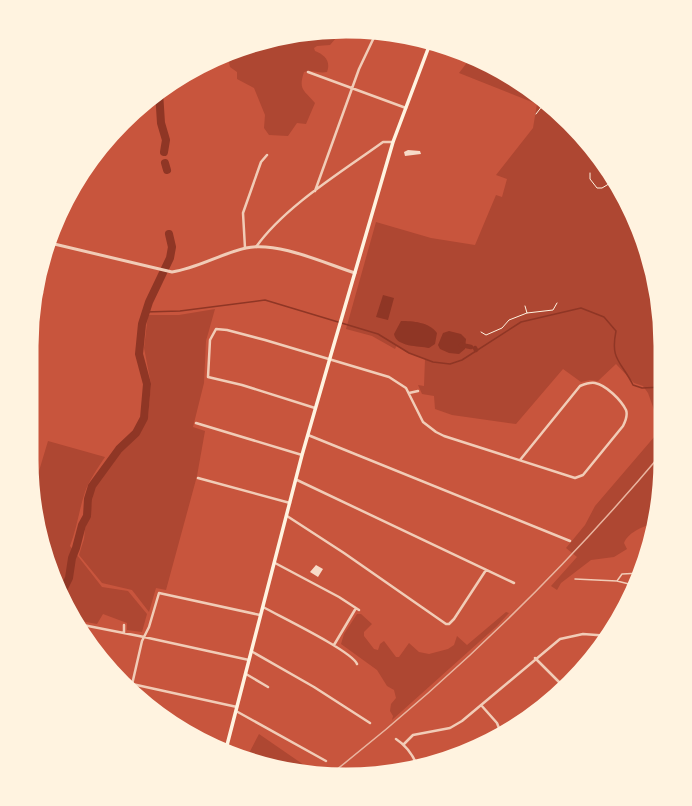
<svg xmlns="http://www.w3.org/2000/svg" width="692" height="806" font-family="Lato,sans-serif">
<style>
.green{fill:#ae4732}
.water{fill:#8f3625}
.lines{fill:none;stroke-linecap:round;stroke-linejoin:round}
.stream{stroke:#8f3625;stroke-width:1.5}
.canal{stroke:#8f3625;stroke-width:4.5}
.river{stroke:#8f3625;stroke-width:8}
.building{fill:#f7dbc8}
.path{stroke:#fff3e0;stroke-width:1}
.service{stroke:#f1ccb7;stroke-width:1.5}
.minor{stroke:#f1ccb7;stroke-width:2.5}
.tertiary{stroke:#f1ccb7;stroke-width:3}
.secondary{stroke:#fff3e0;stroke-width:3.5}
.rail{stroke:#e9b49f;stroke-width:1.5}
.rim{fill:none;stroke:#fff3e0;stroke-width:5}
</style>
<rect width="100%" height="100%" fill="#c8553d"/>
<path class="green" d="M349 30 346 34 336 38 330 45 317 46 314 48 315 51C325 55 331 61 327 72 319 74 312 69 304 72 298 90 304 90 315 103L306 124 297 123 288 136 269 135 264 128 265 115 254 88 237 79V72L230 67 227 53 244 46 304 32Z
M472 56 486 62 539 94 584 137 620 187 646 244 662 325 663 460 657 522C645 526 629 531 624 543L627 549 614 557 591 560 561 583 557 590 551 586 577 557 566 548 585 525 595 506 655 436 657 418 648 393 643 386 634 383 616 364 598 381 590 380 581 382 563 369 516 424 452 415 435 409 434 396 422 394 418 385 424 386 425 359 406 352 397 345 395 349 372 336 346 329 376 222 431 238 475 245 496 195 502 197 507 179 496 175 533 128 537 104 459 73Z
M215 309 206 341 204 383 193 427 205 431 197 476 166 590 156 588 149 612 132 590 102 583 79 555 84 539 86 521 91 507 94 487 118 455 140 433 148 417 151 384 144 348 148 315H179Z
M48 441 105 457C97 469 90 479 85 492 79 510 77 528 70 546L102 587 128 591 147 614 142 632 127 630V623L103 614 97 624 75 620 62 600 40 542 33 491Z
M506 612 509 613 497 626 392 720 393 716 390 711 391 704 396 698 394 690 387 686 377 670 341 644 344 634 357 614H361L372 624 364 632V636L374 649 378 650 380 644 384 641 396 657H399L409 643 419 652 429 654 448 649 454 645 457 636 467 645Z
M259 734 317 774H304L246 759Z"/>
<path class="water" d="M383 295 394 298 388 320 376 317Z
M401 321C413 321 429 322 437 333L435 344 429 348C419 346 396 347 394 334Z
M449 331 461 334 466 339 465 349 459 354 449 353 440 349 438 345 443 333Z"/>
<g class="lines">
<path class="stream" d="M145 312 180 311 265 300 378 334 409 353 433 362 450 364 462 360 521 322 581 308 604 317 616 331C610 360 621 361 633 385L642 388 663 387"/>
<path class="canal" d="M461 345 471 347
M475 348 476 350"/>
<path class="river" d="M159 92 161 123 166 140 164 152
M165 163 167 170
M60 596 69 578 72 558 76 548 82 525 87 516 88 499 92 486 119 449 136 433 144 418 147 384 139 354 142 324 149 302 170 258 172 247 169 234"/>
</g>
<path class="building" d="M408 150 420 151 421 154 405 156 404 152Z
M316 565 323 569 318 577 310 572Z"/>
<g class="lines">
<path class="path" d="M536 114 546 101
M590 173V179L597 188H602L612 182 622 190
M525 306 527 313 553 310 557 303
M481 332 486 335 502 328 509 320 527 313"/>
<path class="service" d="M575 579 617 581 637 586
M617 581 622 574 642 573"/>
<path class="minor" d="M308 72 406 108
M315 191 359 69 377 31
M256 247C285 206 343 171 383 142H393
M245 248 243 213 261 162 267 155
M36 292 42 293
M409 393 418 391
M315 408 242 385 208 377 210 340 216 329 227 330 265 340 389 377 406 388 423 422 436 432 444 436 575 478 583 475 623 426C625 422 628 415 626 410 621 400 606 385 595 383 590 382 585 384 580 386L520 460
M196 423 302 455
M308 435 570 541
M198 478 290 503
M297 480 514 583
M287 516 344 553 446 624H449L454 619 486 570
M275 563 339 597 359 610
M263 607C279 616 352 651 357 664
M78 624 144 637 249 660
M124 633V625
M334 645 356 608
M251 651 314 687 370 723
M535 658 565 688
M246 674 268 687
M123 682 237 707
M131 689 142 641 149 627 159 593 260 615
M481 705 497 723 502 736
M236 711 326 761
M396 739C407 746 413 755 418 767
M404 744 413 735 450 728 462 721 560 639 583 634 610 636
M403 771 416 761"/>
<path class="tertiary" d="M50 243 172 272C198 268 220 254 246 248 277 241 324 263 355 273"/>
<path class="secondary" d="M225 753 302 455 330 358 393 142 431 41"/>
<path class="rail" d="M331 774C453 678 563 571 663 452"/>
</g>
<path d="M0 0H692V806H0ZM346 36H346A310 310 0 0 1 656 346V460A310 310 0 0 1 346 770H346A310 310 0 0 1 36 460V346A310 310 0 0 1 346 36Z" fill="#fff3e0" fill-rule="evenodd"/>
<path class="rim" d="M346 36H346A310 310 0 0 1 656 346V460A310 310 0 0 1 346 770H346A310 310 0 0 1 36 460V346A310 310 0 0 1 346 36Z"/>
</svg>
